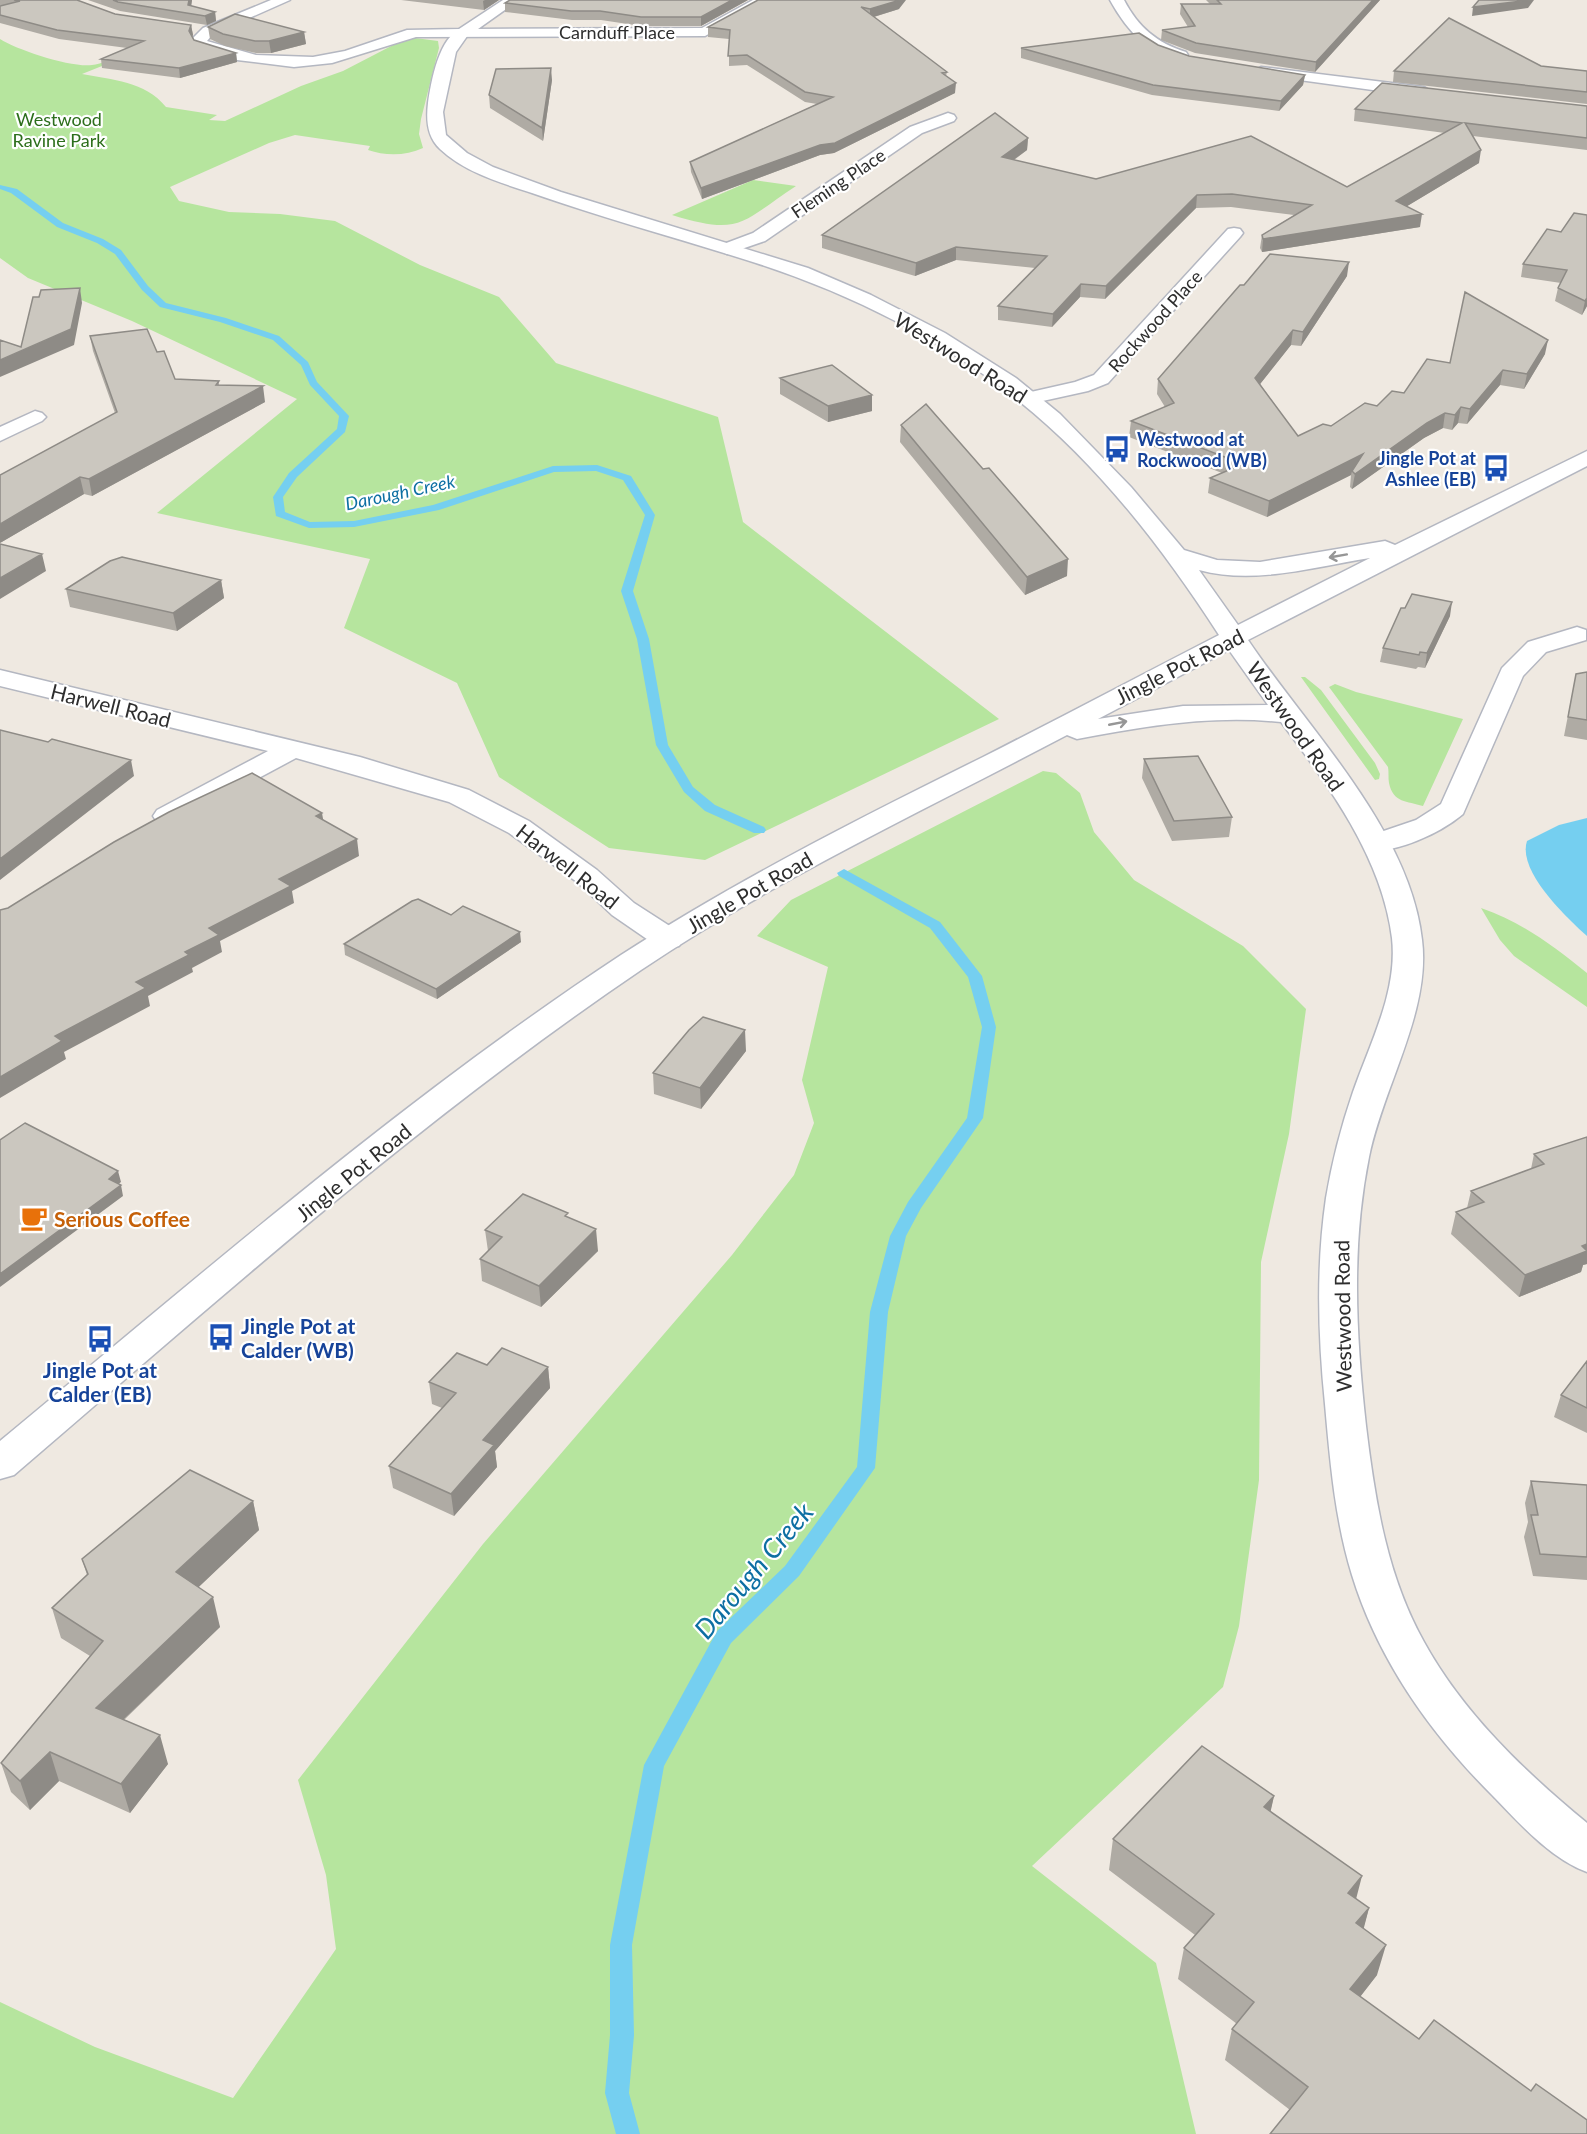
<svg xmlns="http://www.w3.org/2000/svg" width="1587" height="2134" font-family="Lato,sans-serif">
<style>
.green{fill:#b6e59e}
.water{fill:#75cff0}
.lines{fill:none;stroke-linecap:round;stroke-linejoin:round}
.stream{fill:#75cff0;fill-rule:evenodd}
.minor-casing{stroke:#b4b7c1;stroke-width:3}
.tertiary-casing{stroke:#b4b7c1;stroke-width:3}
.minor{fill:#fff;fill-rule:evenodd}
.tertiary{fill:#fff;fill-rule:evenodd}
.wall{fill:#afaba4}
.shaded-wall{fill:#8e8b86}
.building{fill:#cbc7bf;stroke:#8e8b86;stroke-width:1.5}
.oneway{stroke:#969696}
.labels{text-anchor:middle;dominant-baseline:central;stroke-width:4.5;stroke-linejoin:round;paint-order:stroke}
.far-street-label{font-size:18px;fill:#2e2e2e;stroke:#fff}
.far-park-label{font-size:18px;fill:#2c6e1b;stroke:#fff}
.far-transit-label{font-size:18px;font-weight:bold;fill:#164399;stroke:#fff;text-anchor:start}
.far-water-label{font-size:18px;font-style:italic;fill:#0d6fa3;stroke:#fff}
.street-label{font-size:21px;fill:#2e2e2e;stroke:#fff}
.food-label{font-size:21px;font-weight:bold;fill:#c56008;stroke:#fff;text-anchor:start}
.transit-label{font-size:21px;font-weight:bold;fill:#164399;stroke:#fff;text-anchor:start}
.near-water-label{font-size:27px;font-style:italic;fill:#0d6fa3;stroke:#fff}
</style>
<rect width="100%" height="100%" fill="#efe9e1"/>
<path class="green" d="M169 35 172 38 82 74C112 80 145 81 166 107L217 115 209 120 225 121 301 86 343 71 399 42 415 38 438 41 439 48 421 119 419 134 423 148C406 156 385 156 368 150L370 146 295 135 269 143 170 187 179 201 229 212 280 214 335 221 420 265 499 297 556 363 718 417 743 522 999 719 705 860 609 848 499 777 457 683 344 628 370 559 157 513 297 399 132 321 28 278 0 258V39C17 50 72 68 92 65 110 63 150 42 169 35Z
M753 180 796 186C740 223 741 236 672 215Z
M1301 677H1305L1321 690 1375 763 1380 774 1379 779 1375 780Z
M1335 684 1356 692 1463 719 1423 806C1407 801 1393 803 1389 783 1388 778 1389 773 1388 767L1329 687Z
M1043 771 1056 773 1080 793 1094 832 1134 880 1243 946 1306 1009 1289 1134 1261 1262 1259 1480 1239 1626 1223 1687 1032 1866 1156 1963 1196 2134H0V2002L95 2047 233 2098 336 1949 326 1875 298 1780 483 1544 732 1255 794 1175 814 1123 802 1080 828 967 757 936 791 900Z
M1481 908C1522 922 1553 946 1587 973V1007L1514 956 1500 940Z"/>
<path class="water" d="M1587 818V936C1567 918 1517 871 1527 841L1559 825Z"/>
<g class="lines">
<path class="stream" d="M0 185 17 189 63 223 103 239 121 250 148 286 166 303 226 318 279 336 308 362 317 382 349 416 345 432 297 477 283 497 285 512 310 522 354 521 433 505 553 466 597 465 631 476 655 515 633 591 649 639 668 745 693 787 715 805 764 827 766 830 764 833H754L705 811 684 792 656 745 637 639 621 591 645 515 623 480 596 471 554 472 439 510 354 527 309 528 276 516 273 497 289 473 337 429 339 416 310 385 301 365 273 340 220 322 160 307 142 290 115 254 97 243 57 227 11 193 0 189Z
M844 869 940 922 982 976 996 1027 983 1118 921 1208 906 1236 888 1312 875 1468 799 1576 731 1643 664 1766 632 1945 634 2035 629 2093 640 2134H616L605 2093 610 2035V1945L644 1765 717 1631 785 1566 857 1467 870 1312 890 1236 908 1202 967 1118 982 1027 968 977 930 928 839 876 837 873Z"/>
<defs>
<path id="minor" d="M271 0H290L213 34 207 41 256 55 313 57 345 51 407 30 459 29 503 0H519L478 29 702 28 753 0H770L705 36 416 37 332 63 294 67 237 60 213 54 194 44 192 39 203 28Z
M1110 0H1124C1138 27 1157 43 1186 52L1188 55 1186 58C1154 66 1123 24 1110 0Z
M1261 67 1424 87 1432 92 1424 97 1256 74 1254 71Z
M948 113 954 115 956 118 954 121 922 133 765 241 727 254 718 249 721 245 753 233 910 127Z
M1234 228 1240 229 1243 233 1240 237 1108 383 1088 391 1029 404 1022 402 1019 398 1022 394 1075 382 1094 375 1228 229Z
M35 411 42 413 46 417 42 421 0 441V427Z
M1577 627 1586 630V640L1546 652 1523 676 1463 814C1442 832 1393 856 1366 849L1362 843 1366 837 1416 820 1441 804 1502 668 1528 642Z
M0 670 360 757 469 790 529 821 597 870 634 903 679 932 683 939 679 946 668 948 657 946 612 915 577 882 509 833 449 802 296 758 177 822 167 825 157 822 153 816 157 810 268 751 0 686Z"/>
<path id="tertiary" d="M463 28 470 32 456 52 443 112 446 135 467 153 493 167 561 192 808 268 871 295 945 333 1016 378 1060 414 1131 487 1184 550 1217 560 1260 562 1385 541 1395 545 1587 451V466L1248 640C1307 728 1410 830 1422 940 1431 1011 1383 1087 1369 1157 1351 1246 1356 1336 1366 1426 1375 1501 1387 1576 1424 1642 1463 1713 1525 1772 1587 1823V1872C1551 1859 1519 1823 1493 1796 1431 1734 1378 1660 1352 1575 1335 1520 1330 1461 1325 1404 1318 1336 1316 1266 1326 1198 1332 1162 1341 1127 1353 1092 1370 1043 1398 991 1392 938 1382 857 1328 785 1281 722 1211 715 1145 726 1077 739L1067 735C923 811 776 879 641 970 418 1121 218 1300 14 1475L0 1479V1441C202 1274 401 1100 621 955 737 880 860 818 983 757 1062 717 1141 675 1219 635 1164 550 1099 465 1019 401 942 339 849 293 756 263 681 239 606 219 532 193 501 183 464 172 440 149 427 137 426 120 428 103 431 82 439 35 463 28ZM1370 558 1238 625 1199 570C1254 585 1314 567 1370 558ZM1229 650 1268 705 1183 706 1098 719Z"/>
</defs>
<use href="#minor" class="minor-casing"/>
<use href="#tertiary" class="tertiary-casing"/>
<use href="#minor" class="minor"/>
<use href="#tertiary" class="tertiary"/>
</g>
<path class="wall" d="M0 0H77L115 14 191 25 193 35 192 36 194 40 236 53 237 62 180 78 102 68 101 59 127 48 59 39 0 23V6H2L0 5Z
M88 0H192L191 6 215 12 216 21 207 25 120 11Z
M401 0H499L484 10Z
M748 0 701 26H641L601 20H572L505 12V3Z
M758 0 899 9 874 17 947 72 946 76 955 93 834 153 820 155 702 199 691 172 690 162 817 104 805 102 747 65 729 66V39L708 37V27Z
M1206 0H1380L1315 72 1195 53 1161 40 1162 30 1188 27 1180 14 1181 4H1210Z
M208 27 304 32 306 44 271 53H256L225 46 210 39Z
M1158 45 1189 56 1305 75 1303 85 1279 111 1152 95 1021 58V48Z
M1541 66 1587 71V104L1393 82 1394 71Z
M552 80 543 141 490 108 489 95Z
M1587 106V150L1473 136 1479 163 1407 206 1420 227 1262 252 1260 248 1262 235 1294 215 1231 207 1196 208 1105 299 1080 297 1052 327 998 320V306L1035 268 956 260 915 276 822 248V235L1028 138 1027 150 1014 160 1096 179 1347 187 1445 133 1354 121 1355 109Z
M1561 232 1587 306 1582 315 1555 301 1558 288 1561 283 1521 277 1523 264Z
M1347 276 1301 346 1291 345 1260 384 1298 436 1331 426 1404 393 1450 363 1545 354 1524 389 1500 385 1467 424 1458 423 1452 430 1443 428 1424 438 1352 489 1350 487 1351 475 1267 517 1208 493 1210 478 1222 473 1129 437 1131 421 1165 407 1157 394 1158 379 1244 285Z
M90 336 157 352 175 379 219 381V385L265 402 92 496 84 494 0 543 115 413 93 351Z
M780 378 872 395V411L828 422 780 394Z
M901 425 1067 576 1025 595 900 442Z
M221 580 224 598 177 631 70 607 66 589Z
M1405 608 1450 616 1425 668 1418 667 1416 669 1380 662 1383 648Z
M1587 672V740L1564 736 1576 674Z
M1144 759 1232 817 1229 837 1172 841 1142 778Z
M451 915 521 942 437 999 345 955 344 944Z
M746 1051 701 1109 654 1094 653 1073Z
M1587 1137V1264L1583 1265 1581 1272 1519 1297 1451 1234 1456 1212 1467 1208 1471 1191 1531 1169 1534 1154Z
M569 1217 598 1251 541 1307 482 1281 480 1259 488 1251 485 1230Z
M1587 1361V1433L1554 1417 1561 1395Z
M487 1365 548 1367 550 1388 495 1451 497 1467 454 1516 393 1488 389 1466 442 1408 432 1404 429 1382Z
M1531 1481 1587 1485V1580L1533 1576 1524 1537 1528 1522 1525 1503Z
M253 1501 259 1530 198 1587 220 1627 124 1720 168 1764 130 1813 59 1781 30 1810 11 1792 1 1763 90 1656 61 1638 52 1608 87 1575 82 1559Z
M1274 1796 1270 1812 1356 1899 1369 1908 1363 1929 1377 1975 1360 1997 1419 2039 1531 2091 1587 2120 1290 2110 1225 2060 1232 2029 1237 2024 1178 1979 1184 1948 1195 1935 1109 1870 1113 1839Z"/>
<path class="shaded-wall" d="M189 0H192L190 14 188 5Z
M485 0H499L484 10 483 1Z
M732 0H748L701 26V17Z
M900 0H906L899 9 870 18V9Z
M1373 0H1380L1315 72 1316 62Z
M1530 0H1534L1528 8 1472 16 1473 7Z
M215 12 216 21 207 25 205 16Z
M191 25 193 35 190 40 189 31Z
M304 32 306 44 271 53 269 41Z
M236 53 237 62 180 78 179 68Z
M551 68 552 80 543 141 542 128Z
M1305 75 1303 85 1279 111 1281 101Z
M956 83 955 93 834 153 820 155 702 199 701 188Z
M1028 138 1027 150 1001 169 1002 157Z
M1481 150 1479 163 1394 214 1396 201Z
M1197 195 1196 208 1105 299 1106 286Z
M1422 214 1420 227 1262 252 1263 239Z
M956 247V260L915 276 916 263Z
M1349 262 1347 276 1301 346 1303 332Z
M1081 284 1080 297 1052 327 1053 314Z
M80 288 82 303 74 345 0 377V360L71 329Z
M1587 298V306L1582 315 1585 301Z
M1293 330 1291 345 1253 393 1255 378Z
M1548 340 1545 354 1524 389 1527 374Z
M1503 370 1500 385 1467 424 1470 409Z
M263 386 265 402 92 496 89 479Z
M872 395V411L828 422V406Z
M1461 407 1458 423 1452 430 1455 415Z
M1445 413 1443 428 1424 438 1352 489 1355 474 1352 471 1351 475 1267 517 1269 501Z
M80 477 84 494 0 543V524Z
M42 554 46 571 0 599V578Z
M1068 559 1067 576 1025 595 1027 577Z
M221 580 224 598 177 631 173 613Z
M1452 602 1450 616 1425 668 1427 653Z
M131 760 134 776 0 880V859Z
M322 813 325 830 316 816Z
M357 839 359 856 292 891 294 903 220 941 222 952 192 968 193 972 148 996 150 1006 64 1052 66 1059 0 1098V1077L55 1036 136 982 185 952 209 928 279 879Z
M520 932 521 942 437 999 436 989Z
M745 1030 746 1051 701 1109 700 1088Z
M118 1171 121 1182 111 1190 109 1179Z
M121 1185 123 1196 0 1287V1274Z
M596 1229 598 1251 541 1307 539 1286Z
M1587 1244V1264L1583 1265 1581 1272 1519 1297 1525 1275Z
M548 1367 550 1388 495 1451 497 1467 454 1516 451 1494 483 1440Z
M253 1501 259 1530 183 1602 176 1572Z
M213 1597 220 1627 105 1737 96 1708Z
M160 1735 168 1764 130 1813 121 1784Z
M50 1752 59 1781 30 1810 20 1781Z
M1274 1796 1267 1828 1264 1807Z
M1362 1876 1354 1907 1348 1893Z
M1369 1908 1361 1939 1356 1923Z
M1386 1945 1377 1975 1342 2020 1350 1989Z"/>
<path class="building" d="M14 0H77L115 14 191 25 189 31 194 40 236 53 179 68 101 59 144 41 57 30 0 15V6L20 1Z
M113 0H189L188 5 215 12 205 16 118 2Z
M510 0H732L701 17H641L600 11H571L505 3Z
M758 0H900L870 9 861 7 947 72 942 73 956 83 835 143 820 145 701 188 690 162 833 97 805 92 747 55 728 56 730 30 708 27Z
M1217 0H1373L1316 62 1196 43 1162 30 1195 26 1181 4H1221Z
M1479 0H1530L1473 7Z
M235 14 304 32 269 41H255L223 34 208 27Z
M1449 18 1541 66 1587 71V92L1394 71Z
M1139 33 1158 45 1189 56 1305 75 1281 101 1153 85 1021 48Z
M551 68 542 128 489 95 496 69Z
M1382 83 1587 106V138L1465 123 1481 150 1396 201 1422 214 1263 239 1262 235 1312 205 1232 194 1197 195 1106 286 1081 284 1053 314 998 306 1047 256 956 247 916 263 822 235 995 113 1028 138 1002 157 1096 179 1251 136 1347 187 1462 123 1355 109Z
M1574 213 1587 215V298L1585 301 1558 288 1567 270 1523 264 1547 229 1561 232Z
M1270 254 1349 262 1303 332 1293 330 1255 378 1298 436 1323 424 1331 426 1365 403 1377 406 1392 391 1404 393 1427 359 1450 363 1465 292 1548 340 1527 374 1503 370 1470 409 1461 407 1455 415 1445 413 1427 423 1355 474 1352 471 1363 454 1269 501 1210 478 1243 464 1131 421 1174 403 1158 379 1240 285H1244Z
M80 288 71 329 0 360V340L21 347 33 297H39L41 290Z
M147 329 157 352 164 351 175 379 219 381 216 385 263 386 89 479 80 477 0 524V475L117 412 90 336Z
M832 365 872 395 828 406 780 378Z
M926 404 983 469 989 468 1068 559 1027 577 901 425Z
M0 544 42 554 0 578Z
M122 557 221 580 173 613 66 589 110 561Z
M1412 594 1452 602 1427 653 1420 652 1419 655 1383 648 1401 608H1405Z
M1587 672V720L1568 717 1576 674Z
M0 730 48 742 52 739 131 760 0 859Z
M1198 756 1232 817 1174 821 1144 759Z
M252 773 322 813 316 816 357 839 279 879 291 886 209 928 219 935 185 952 189 955 136 982 146 988 55 1036 62 1041 0 1077V910L8 908 114 842 169 812Z
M418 899 451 915 463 906 520 932 436 989 344 944 412 901Z
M703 1017 745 1030 700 1088 653 1073 689 1030Z
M25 1123 118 1171 109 1179 121 1185 0 1274V1140Z
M1587 1137V1244L1582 1246 1587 1251 1525 1275 1456 1212 1484 1202 1471 1191 1544 1164 1534 1154Z
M523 1194 568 1213 565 1216 596 1229 539 1286 480 1259 502 1237 485 1230Z
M502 1348 548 1367 483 1440 494 1445 451 1494 389 1466 456 1393 429 1382 457 1353 487 1365Z
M1587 1361V1408L1561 1395Z
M190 1470 253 1501 176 1572 213 1597 96 1708 160 1735 121 1784 50 1752 20 1781 1 1763 103 1641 52 1608 88 1574 82 1559Z
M1531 1481 1587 1485V1557L1540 1554 1531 1515H1538Z
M1202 1746 1274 1796 1264 1807 1362 1876 1348 1893 1369 1908 1356 1923 1386 1945 1350 1989 1419 2039 1434 2020 1531 2091 1536 2084 1587 2120V2134H1270L1308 2087 1232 2029 1254 2002 1184 1948 1214 1914 1113 1839Z"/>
<defs><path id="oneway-shaft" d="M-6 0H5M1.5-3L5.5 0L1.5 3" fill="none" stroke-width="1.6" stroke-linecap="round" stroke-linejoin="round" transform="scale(1.5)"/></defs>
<g class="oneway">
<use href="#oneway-shaft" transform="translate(1338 556) rotate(170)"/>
<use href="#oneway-shaft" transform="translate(1118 723) rotate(-11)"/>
</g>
<defs>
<symbol id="bus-bare" viewBox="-9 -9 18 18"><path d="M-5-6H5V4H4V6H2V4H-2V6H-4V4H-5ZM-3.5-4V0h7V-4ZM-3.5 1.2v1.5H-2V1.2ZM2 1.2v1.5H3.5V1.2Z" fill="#1a4fb4" stroke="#fff" stroke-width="2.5" paint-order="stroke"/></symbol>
<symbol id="cafe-bare" viewBox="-9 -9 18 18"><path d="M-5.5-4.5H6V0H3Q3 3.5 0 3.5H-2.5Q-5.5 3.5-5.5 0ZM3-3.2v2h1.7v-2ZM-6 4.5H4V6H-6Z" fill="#e8710a" stroke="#fff" stroke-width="2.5" paint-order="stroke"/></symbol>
</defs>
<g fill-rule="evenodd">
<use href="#bus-bare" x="1098" y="430" width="38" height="38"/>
<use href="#bus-bare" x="1477" y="449" width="38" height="38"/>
<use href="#cafe-bare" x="15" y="1199" width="38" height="38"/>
<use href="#bus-bare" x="202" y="1318" width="38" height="38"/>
<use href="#bus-bare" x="81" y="1320" width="38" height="38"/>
</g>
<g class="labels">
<g class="far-street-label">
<text x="617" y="32">Carnduff Place</text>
<text transform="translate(838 183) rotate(-34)">Fleming Place</text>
<text transform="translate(1155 321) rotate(-48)">Rockwood Place</text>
</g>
<g class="far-park-label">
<text x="59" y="119">Westwood<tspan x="59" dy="21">Ravine Park</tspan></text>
</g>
<g class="far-transit-label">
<text x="1137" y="439">Westwood at<tspan x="1137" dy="21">Rockwood (WB)</tspan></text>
<text x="1476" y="458" text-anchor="end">Jingle Pot at<tspan x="1476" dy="21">Ashlee (EB)</tspan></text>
</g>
<g class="far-water-label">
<text transform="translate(400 492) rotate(-12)">Darough Creek</text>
</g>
<g class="street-label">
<text transform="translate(961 357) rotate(32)">Westwood Road</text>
<text transform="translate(1179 666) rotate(-27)">Jingle Pot Road</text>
<text transform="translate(111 705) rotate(14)">Harwell Road</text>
<text transform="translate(1296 726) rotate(55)">Westwood Road</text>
<text transform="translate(568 866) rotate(38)">Harwell Road</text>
<text transform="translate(749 892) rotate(-30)">Jingle Pot Road</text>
<text transform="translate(353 1172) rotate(-39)">Jingle Pot Road</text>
<text transform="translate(1342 1316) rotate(-91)">Westwood Road</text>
</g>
<g class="food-label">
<text x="54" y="1218">Serious Coffee</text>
</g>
<g class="transit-label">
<text x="241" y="1325">Jingle Pot at<tspan x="241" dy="24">Calder (WB)</tspan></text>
<text x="100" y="1369" text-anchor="middle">Jingle Pot at<tspan x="100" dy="24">Calder (EB)</tspan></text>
</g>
<g class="near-water-label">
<text transform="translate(753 1570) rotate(-50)">Darough Creek</text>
</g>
</g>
</svg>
